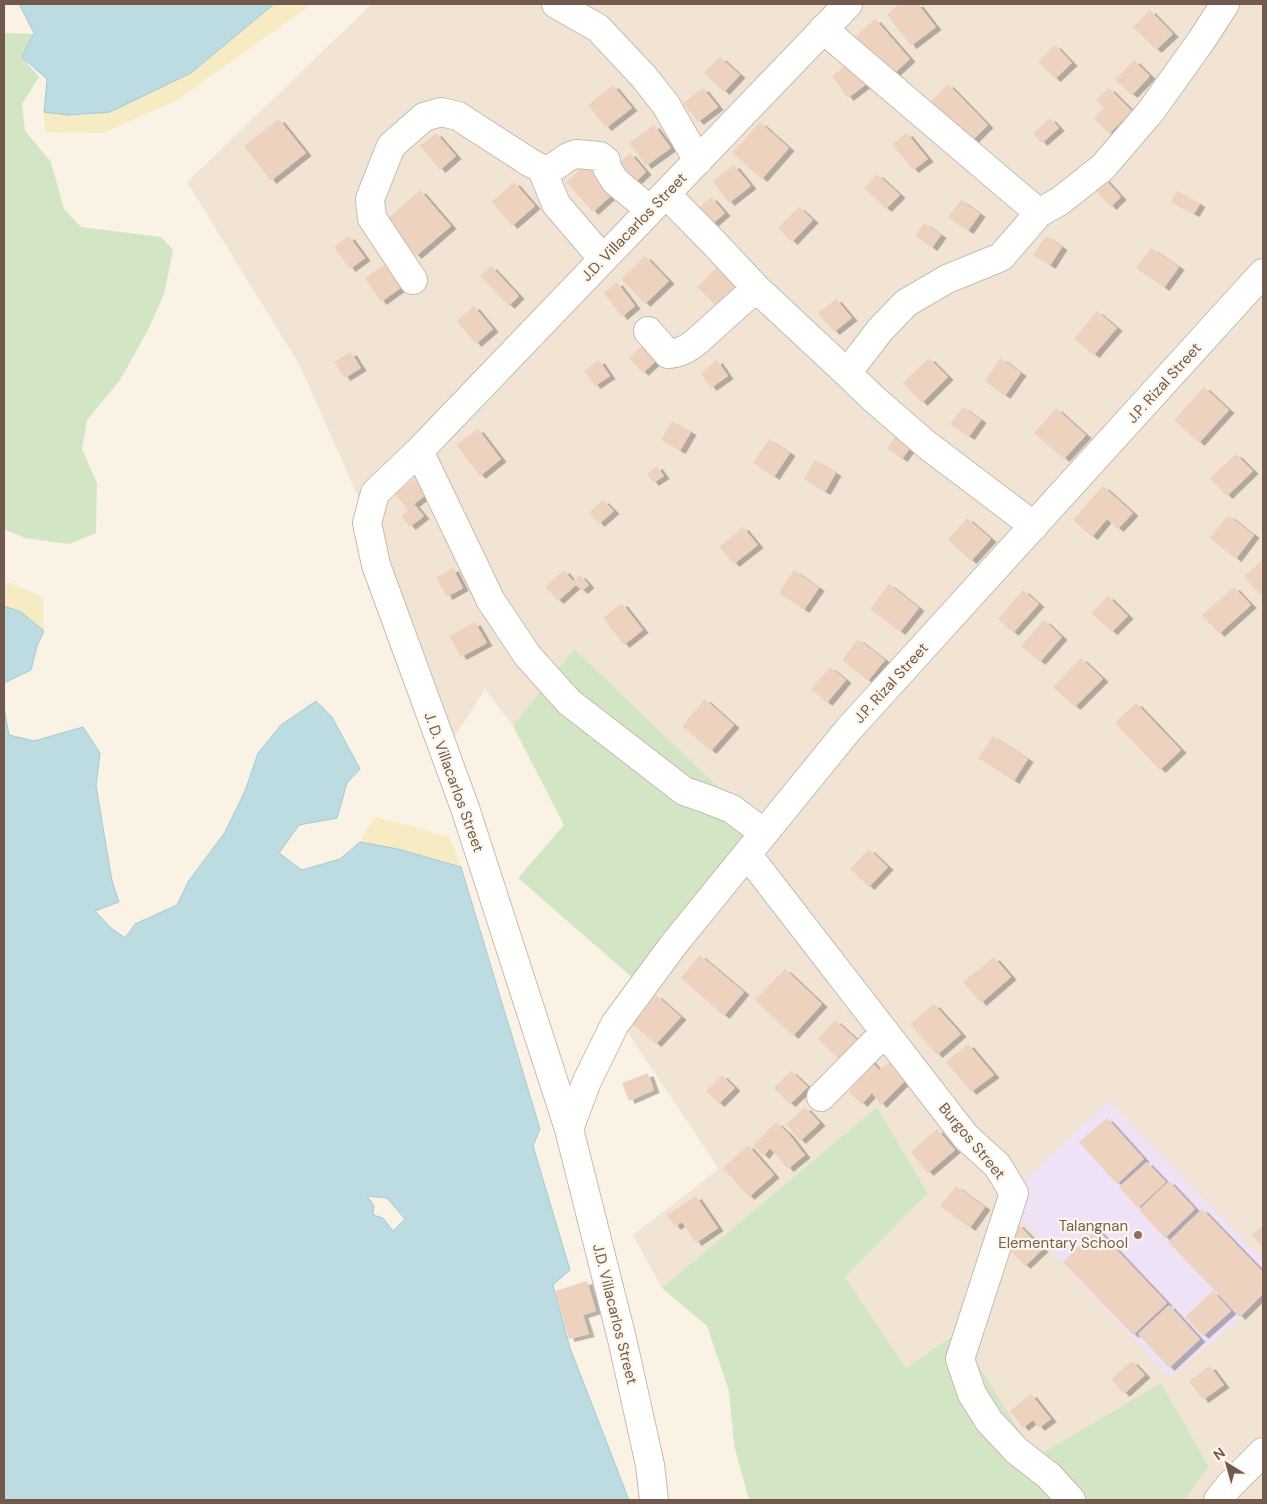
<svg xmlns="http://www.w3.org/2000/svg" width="1267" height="1504" font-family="'DM Sans',sans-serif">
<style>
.residential{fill:#f1e4d5}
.education{fill:#efe2f6}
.green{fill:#d2e6c5}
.sand{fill:#f7ebc3}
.water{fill:#bcdce2;stroke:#a3cbd3;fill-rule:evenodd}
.building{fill:#edd2c0;filter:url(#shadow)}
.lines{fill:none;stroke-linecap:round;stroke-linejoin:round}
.minor-casing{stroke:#cbbaad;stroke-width:30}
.minor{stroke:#fff;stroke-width:28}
.education-dot{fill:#8d6e63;stroke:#fdf6eb;stroke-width:2}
.labels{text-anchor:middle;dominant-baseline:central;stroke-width:4.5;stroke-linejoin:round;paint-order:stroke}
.street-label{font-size:15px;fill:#715a4d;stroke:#fdf6eb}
.education-label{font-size:15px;fill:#785e54;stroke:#fdf6eb;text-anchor:end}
</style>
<defs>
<filter id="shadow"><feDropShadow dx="5.5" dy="3" stdDeviation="0" flood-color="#0004"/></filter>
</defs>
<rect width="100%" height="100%" fill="#faf2e5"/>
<path class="residential" d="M372 4H1263V1500H1184L1209 1467 1036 1457 957 1332 906 1368 845 1277 928 1193 877 1107 662 1288 633 1235 719 1169 611 1008 634 979 575 649 513 726 485 689 454 738 386 560 299 364 187 182Z"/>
<path class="education" d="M1109 1101 1263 1260V1299L1169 1377 1014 1211 1025 1180Z"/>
<path class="green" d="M4 33 33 34 22 57 39 77 22 104 25 131 51 162 64 209 81 227 161 237 173 250 164 294 148 330 120 380 87 420 82 449 97 483 96 533 69 544 25 538 4 529Z
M574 649 760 827 634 979 518 878 564 825 513 726Z
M877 1107 928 1193 845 1277 906 1368 958 1332 1036 1457 1161 1383 1209 1467 1184 1500H749L734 1445 729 1391 707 1326 662 1288Z"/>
<path class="sand" d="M274 4H312L179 99 103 133 45 132 44 112 68 115 191 73Z
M8 582 43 597 44 631 21 612 4 606V583Z
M374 817 412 826 450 838 461 867 398 849 360 842Z"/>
<path class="water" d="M19 4H274L191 73 110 112 68 115 44 112 47 79 22 57 34 33Z
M4 606 21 612 44 631 37 646 31 670 4 683Z
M316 701 332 717 360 769 347 783 337 818 299 825 279 853 302 870 340 859 360 842 398 849 461 867 540 1129 533 1146 570 1270 553 1285 570 1348 629 1500H4V708L9 735 34 741 83 727 100 753 96 786 112 881 119 902 95 911 111 928 125 938 135 924 177 905 188 882 225 832 245 791 258 753 281 725ZM367 1196 387 1198 405 1219 393 1231 383 1218 373 1215 374 1206Z"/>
<path class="building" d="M900 4H918L936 27 911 46 887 14Z
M1150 10 1173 34 1156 50 1133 27Z
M875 19 910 59 888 79 853 38Z
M1055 45 1072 63 1055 79 1038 62Z
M720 57 740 75 724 92 704 73Z
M853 60 869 82 848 98 832 76Z
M1134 60 1150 76 1132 95 1115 80Z
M948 84 988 125 971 142 931 101Z
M613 85 632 108 606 128 588 105Z
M703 88 718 107 698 122 683 103Z
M1109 88 1132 111 1109 134 1094 118 1104 108 1096 100Z
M1050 118 1059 128 1042 143 1033 133Z
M279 119 306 153 271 181 244 146Z
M760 122 789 148 762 179 732 153Z
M654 125 671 148 646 166 629 143Z
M436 133 456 156 440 170 420 146Z
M907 133 928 159 913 170 892 144Z
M630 153 646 172 631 186 614 168Z
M589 162 615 192 593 212 566 182Z
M734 165 751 186 729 203 713 181Z
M877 174 900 195 886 209 864 188Z
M1104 178 1121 197 1111 207 1093 188Z
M514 182 535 206 512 226 492 202Z
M420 190 451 226 416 256 385 221Z
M1177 191 1200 204 1194 214 1171 202Z
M711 197 725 213 709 227 695 211Z
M961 200 980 214 968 231 948 217Z
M799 207 813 220 792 242 778 228Z
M924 223 941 235 932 248 915 236Z
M349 236 365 258 350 269 334 247Z
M1046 236 1062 247 1050 266 1033 255Z
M1151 248 1179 267 1164 288 1136 268Z
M645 256 669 281 645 304 621 279Z
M385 264 402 287 381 302 365 278Z
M491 266 519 296 509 306 480 276Z
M718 266 737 285 716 306 697 287Z
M617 282 635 306 622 317 604 293Z
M836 299 852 318 834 332 818 313Z
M474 306 493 329 476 344 457 321Z
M1097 311 1117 328 1094 355 1074 339Z
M647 341 661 356 643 373 629 358Z
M351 352 361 368 345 378 334 362Z
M929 358 948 377 922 403 903 383Z
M1001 358 1021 373 1005 396 985 381Z
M599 360 610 376 595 386 584 371Z
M717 360 728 376 711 388 701 373Z
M1204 387 1229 410 1199 443 1174 420Z
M963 407 981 420 969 437 950 424Z
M1056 408 1086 435 1064 459 1034 433Z
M672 421 691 432 680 451 661 440Z
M902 428 917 439 902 459 887 448Z
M478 429 501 459 480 476 456 445Z
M769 439 790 453 774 477 753 463Z
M1236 454 1253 471 1227 496 1210 478Z
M815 460 836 473 825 492 804 479Z
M657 466 664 476 653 483 647 473Z
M419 475 431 491 414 504 424 516 410 527 401 516 408 510 395 494Z
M1103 486 1133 513 1118 529 1107 519 1092 537 1073 520Z
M603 500 614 511 599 524 589 512Z
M1228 515 1254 535 1236 559 1210 538Z
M967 518 991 539 971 561 948 540Z
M743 527 758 545 734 564 719 547Z
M1263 560V592L1260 595 1244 576Z
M453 568 463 588 447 597 436 578Z
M564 570 573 581 580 575 589 585 582 591 576 585 558 601 545 587Z
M794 570 819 588 804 610 779 593Z
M889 584 919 608 900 632 870 609Z
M1234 587 1251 605 1219 634 1202 615Z
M1023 590 1039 604 1013 633 998 619Z
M1108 596 1128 616 1112 632 1091 613Z
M622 603 643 630 624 645 603 618Z
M1044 620 1062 637 1040 662 1021 646Z
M475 622 487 643 461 657 449 636Z
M858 639 885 660 868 681 842 660Z
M1081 658 1103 679 1075 707 1053 687Z
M830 667 846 680 827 703 811 689Z
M705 699 734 725 711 751 682 726Z
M1136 703 1181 750 1160 770 1115 723Z
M993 736 1028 759 1014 781 978 758Z
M869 849 888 867 869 887 850 869Z
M700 955 744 992 724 1016 681 978Z
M994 957 1011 977 981 1003 963 982Z
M785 969 822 1004 793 1036 755 1000Z
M656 995 681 1017 656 1044 631 1023Z
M934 1004 961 1034 937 1055 910 1024Z
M835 1020 859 1042 841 1061 818 1039Z
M968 1044 994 1075 971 1092 946 1062Z
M869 1058 879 1070 892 1061 907 1079 881 1105 872 1093 862 1104 849 1092 858 1081 851 1074Z
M791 1071 808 1087 790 1104 774 1088Z
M648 1073 654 1090 629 1101 622 1083Z
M722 1075 735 1088 719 1104 706 1091Z
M805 1107 820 1123 800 1141 786 1124Z
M1107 1118 1144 1159 1117 1184 1079 1142Z
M776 1122 788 1133 805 1155 788 1169 770 1148 764 1156 753 1146Z
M937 1129 955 1150 928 1173 911 1152Z
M748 1145 774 1175 749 1197 723 1168Z
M1147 1162 1166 1182 1138 1208 1119 1187Z
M1169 1181 1195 1209 1165 1238 1139 1210Z
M956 1186 985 1207 970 1228 940 1206Z
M696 1196 718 1228 696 1243 682 1222 675 1227 667 1215Z
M1202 1209 1263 1272V1294L1240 1317 1168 1242Z
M1018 1224 1043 1249 1025 1266 1001 1240Z
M1263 1226V1248L1252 1235Z
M1097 1229 1167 1303 1133 1335 1063 1262Z
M587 1281 596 1311 583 1315 589 1334 569 1339 555 1291Z
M1213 1291 1231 1311 1203 1336 1185 1317Z
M1169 1305 1200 1339 1169 1368 1138 1334Z
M1132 1361 1145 1375 1124 1394 1111 1379Z
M1210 1366 1224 1385 1203 1400 1189 1381Z
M1031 1394 1051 1419 1039 1428 1033 1420 1023 1428 1010 1411Z"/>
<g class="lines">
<defs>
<path id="minor" d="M556 4 598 28 644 77 666 105 698 161
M823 29 1039 213
M542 169 556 204 603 259
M666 194 714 243 756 288 847 373 880 330 906 303 947 279 1001 257 1039 213 1060 201 1103 167 1151 111 1201 41 1225 4
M413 280 372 218 370 199 391 146 424 117 441 112 458 116 529 162 542 169H551L568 157 576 154 600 156 606 161 607 168 615 181 650 210
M648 331 668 354C680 353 687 349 696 342L756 288
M847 373 875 400 927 445 1034 526
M419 451 491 601 527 655 569 702 684 791 707 799 732 809 764 833
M747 854 966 1137 997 1165 1014 1193 960 1359 972 1394 989 1421 1017 1451 1049 1476 1071 1500
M821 1097 885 1032
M569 1129 587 1081 615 1024 674 944 848 730 1263 273
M654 1500 650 1465 622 1339 569 1129 465 808 376 565 367 523 375 493 419 451 848 4
M1218 1500 1230 1485 1263 1452"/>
</defs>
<use href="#minor" class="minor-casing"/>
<use href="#minor" class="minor"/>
</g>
<circle class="education-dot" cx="1138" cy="1235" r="5"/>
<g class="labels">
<g class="street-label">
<text transform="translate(634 227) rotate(-46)">J.D. Villacarlos Street</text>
<text transform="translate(1164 383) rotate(-48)">J.P. Rizal Street</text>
<text transform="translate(891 683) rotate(-48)">J.P. Rizal Street</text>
<text transform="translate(454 782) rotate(70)">J. D. Villacarlos Street</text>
<text transform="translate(972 1141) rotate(50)">Burgos Street</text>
<text transform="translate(615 1314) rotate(76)">J.D. Villacarlos Street</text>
</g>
<g class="education-label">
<text x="1128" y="1226">Talangnan<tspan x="1128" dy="17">Elementary School</tspan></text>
</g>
</g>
<rect width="1267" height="1504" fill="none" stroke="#715a4d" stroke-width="10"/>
<g transform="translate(1227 1464) rotate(323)" stroke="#fdf6eb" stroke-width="4" paint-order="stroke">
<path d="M0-4L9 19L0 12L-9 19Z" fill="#715a4d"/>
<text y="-8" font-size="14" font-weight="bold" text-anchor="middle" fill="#715a4d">N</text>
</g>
</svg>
